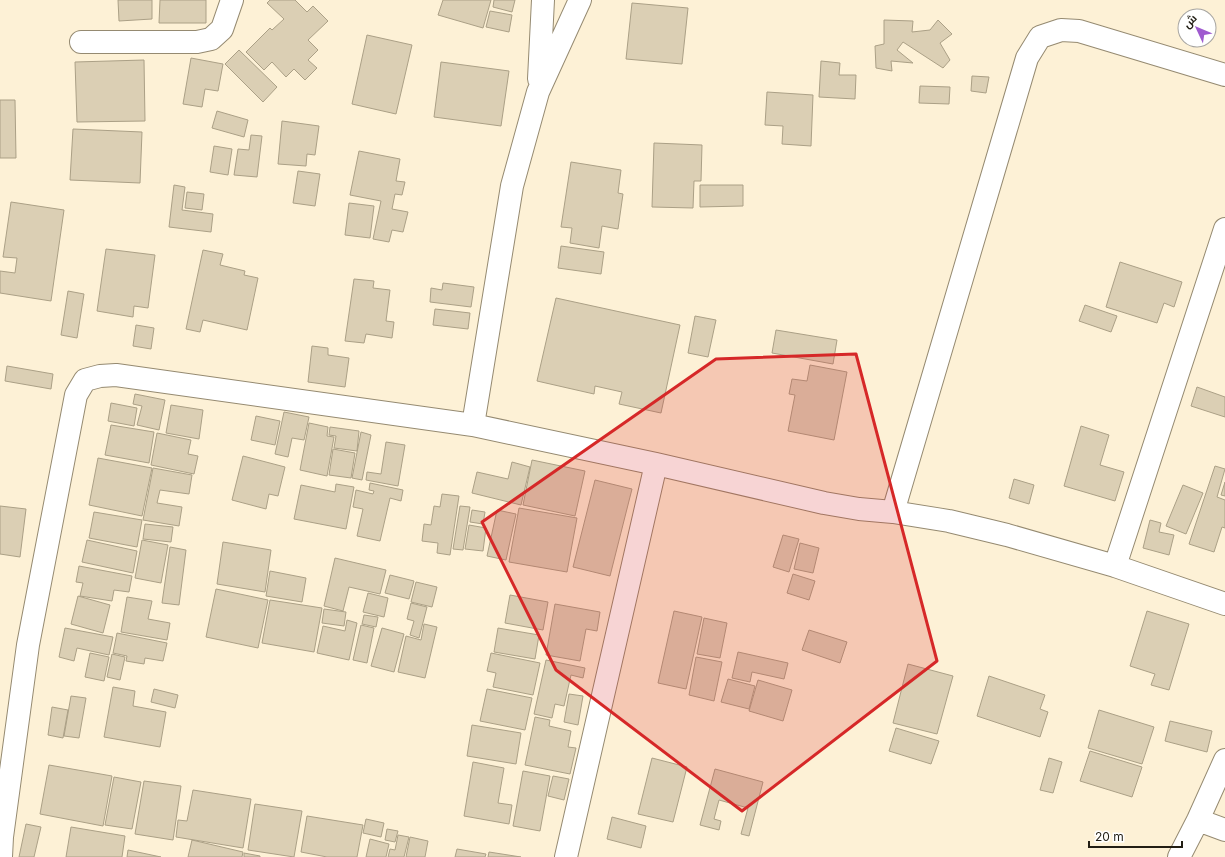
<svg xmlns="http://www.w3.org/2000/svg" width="1225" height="857" font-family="Inter,Cairo,sans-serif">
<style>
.building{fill:#dbcfb4;stroke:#aba086}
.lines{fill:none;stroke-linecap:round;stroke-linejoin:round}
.minor-casing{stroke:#958a71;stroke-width:24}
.minor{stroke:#fff;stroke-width:22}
.marked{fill:#d62828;fill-opacity:0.2;stroke:#d62828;stroke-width:3;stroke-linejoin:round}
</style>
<rect width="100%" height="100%" fill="#fdf1d6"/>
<path class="building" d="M118 0H152V19L119 21Z
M160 0H206V23H159Z
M270 0H295L307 12 313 6 328 21 308 40 318 50 308 60 317 68 305 80 294 69 286 77 272 62 264 70 246 52 270 28 272 30 284 19 267 3Z
M443 0H491L483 28 438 15Z
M494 0H515L512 12 493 7Z
M632 3 688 8 682 64 626 59Z
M490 11 512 15 509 32 486 27Z
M884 20 913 21 912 32 930 30 938 20 952 34 940 43 950 60 943 68 903 42 897 50 913 63 891 61 892 71 876 68 875 46 884 44Z
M367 35 412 45 396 114 352 104Z
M239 50 277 87 263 102 225 64Z
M191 58 223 64 218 91 205 89 202 107 183 104Z
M144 60 145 121 77 122 75 62Z
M821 61 840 63 839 75H856L855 99 819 97Z
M441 62 509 71 501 126 434 117Z
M972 76 989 77 986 93 971 91Z
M920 86 950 87 949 104 919 103Z
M767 92 813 95 811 146 782 144 783 126 765 125Z
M0 100H15L16 158H0Z
M217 111 248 120 244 137 212 128Z
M282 121 319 126 315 155 307 154 306 166 278 164Z
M73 129 142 132 140 183 70 180Z
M251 135 262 136 257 177 234 175 238 149 249 150Z
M654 143 702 145 701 181H694L693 208 652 207Z
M214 146 232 149 228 175 210 172Z
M359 151 400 159 396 181 405 182 402 195 395 194 392 209 408 212 403 232 392 230 389 242 373 239 381 201 350 195Z
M571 162 621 170 618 193 623 194 618 229 602 226 599 248 570 243 572 228 561 227Z
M298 171 320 174 315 206 293 203Z
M174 185 185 187 182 210 213 214 211 232 169 227Z
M700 185H743V206L700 207Z
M187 192 204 194 202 210 185 208Z
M11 202 64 210 51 301 0 293V271L15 273 17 258 3 257Z
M349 203 374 206 370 238 345 235Z
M561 246 604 252 601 274 558 268Z
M106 249 155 255 148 308 134 306 133 317 97 311Z
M203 250 223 254 220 265 245 271 244 275 258 278 247 330 203 320 200 332 186 329Z
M1120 262 1182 282 1174 307 1164 303 1157 323 1106 307Z
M354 279 374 281 373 288 390 290 386 321 394 322 392 338 366 334 364 343 345 341Z
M443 283 474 287 471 307 430 302 431 288 442 290Z
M68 291 84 294 77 338 61 335Z
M556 298 680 325 661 413 619 404 622 392 595 386 594 394 537 381Z
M1085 305 1117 316 1111 332 1079 321Z
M435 309 470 313 468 329 433 325Z
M695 316 716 320 708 357 688 353Z
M136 325 154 328 151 349 133 346Z
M776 330 837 340 833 364 772 353Z
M312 346 328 348V355L349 358 345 387 308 382Z
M810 365 847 372 834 440 788 431 795 395 789 394 792 379 807 381Z
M7 366 53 374 51 389 5 381Z
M1197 387 1225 397V417L1191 406Z
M135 394 165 400 159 430 137 425 142 406 133 404Z
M111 403 137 408 134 426 108 421Z
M171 405 203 410 199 439 166 433Z
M284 412 309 417 304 440 292 438 288 457 275 454Z
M256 416 280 421 275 445 251 440Z
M309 423 328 427 327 436 334 437 327 476 300 470Z
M111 425 154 432 149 463 105 455Z
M1081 426 1109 435 1100 465 1124 472 1115 501 1064 486Z
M330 427 359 431 357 451 334 448 336 436 329 435Z
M361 432 371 435 362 480 352 478Z
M157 433 191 440 188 454 198 456 194 474 151 465Z
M386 442 405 445 398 486 366 480 367 472 381 474Z
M333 449 355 453 351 478 329 475Z
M243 456 285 467 278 496 269 494 266 509 232 500Z
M98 458 152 468 142 516 89 505Z
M532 460 585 471 575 516 523 505Z
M512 462 530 467 521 505 472 493 477 472 508 479Z
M1215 466 1225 469 1217 497 1225 500V528L1222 527 1214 552 1189 544Z
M153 468 192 475 189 494 160 490 157 503 182 507 179 526 143 520Z
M1014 479 1034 485 1029 504 1009 498Z
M595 480 632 489 610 576 573 567Z
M1225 482V496L1221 495Z
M370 483 403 490 401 501 390 498 380 541 357 536 363 509 353 507 356 490 373 494 374 491 369 490Z
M336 484 354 487 346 529 294 519 301 485 335 492Z
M1183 485 1203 493 1186 534 1166 526Z
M442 494 459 496 450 555 437 553 438 543 422 541 424 524 431 525 434 506 440 507Z
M0 506 26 509 20 557 0 554Z
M460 506 470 507 463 550 453 549Z
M519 508 577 518 567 572 509 562Z
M472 510 485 512 483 524 470 522Z
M497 510 516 514 506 560 487 556Z
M94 512 142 520 137 547 89 538Z
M1150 520 1161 523 1159 532 1174 535 1169 555 1143 548Z
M145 524 173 527 171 542 143 539Z
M469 525 486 528 483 551 465 549Z
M783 535 799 539 789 572 773 567Z
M87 540 137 551 133 573 82 562Z
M142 540 168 545 161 583 135 578Z
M223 542 271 550 265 592 217 584Z
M800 543 819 548 813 573 794 569Z
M170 547 186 550 179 605 162 603Z
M335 558 386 570 380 594 349 587 343 611 324 606Z
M79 566 132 576 129 592 114 590 112 601 80 596 83 583 76 582Z
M270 571 306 578 302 602 266 596Z
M793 574 815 581 809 600 787 593Z
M390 575 414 581 409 599 385 593Z
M416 582 437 587 432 607 411 602Z
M216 589 268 600 258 648 206 637Z
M368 593 388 598 384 617 363 612Z
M510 595 548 602 543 630 505 623Z
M78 596 110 605 103 633 71 624Z
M127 597 152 601 148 619 170 623 167 640 121 632Z
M270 600 322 608 314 652 262 643Z
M411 603 427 607 419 638 410 635 414 621 407 619Z
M555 604 600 612 597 631 586 629 580 661 546 655Z
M324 609 346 612 344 626 322 623Z
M674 611 702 617 686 689 658 683Z
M1147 611 1189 624 1169 690 1151 685 1155 674 1130 666Z
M364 615 378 617 376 627 362 624Z
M704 618 727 623 720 658 697 654Z
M347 620 357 623 349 660 317 653 323 626 345 631Z
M424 624 437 627 425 678 398 672 406 636 421 640Z
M361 625 374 628 367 663 353 660Z
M65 628 113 637 109 655 77 648 74 661 59 657Z
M382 628 404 634 394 672 371 666Z
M498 628 539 635 535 659 494 652Z
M809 630 847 642 840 663 802 650Z
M117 633 167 643 163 661 145 658 144 664 126 661 127 656 113 653Z
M738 652 788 663 784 679 752 672 750 682 732 678Z
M90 653 109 657 104 681 85 677Z
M491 653 540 663 533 695 493 687 496 673 487 671Z
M112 654 125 657 120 680 107 677Z
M696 657 722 662 714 701 689 695Z
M546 660 585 668 583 678 571 675 564 706 555 704 552 718 534 714Z
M908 664 953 676 937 734 893 723Z
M989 676 1045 695 1040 709 1048 712 1040 737 977 716Z
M728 679 755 686 749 709 721 702Z
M758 680 792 690 783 721 749 711Z
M113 687 135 691 133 706 166 712 160 747 104 737Z
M154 689 178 695 175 708 151 702Z
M487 689 532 698 525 730 480 721Z
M569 694 583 696 578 725 564 722Z
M71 696 86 698 79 738 64 736Z
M52 707 68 710 63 738 48 735Z
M1099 710 1154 727 1142 764 1088 748Z
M535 717 550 720 549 726 571 731 568 747 576 748 570 774 525 765Z
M1170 721 1212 731 1207 752 1165 741Z
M472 725 521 733 516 764 467 756Z
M896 728 939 741 931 764 889 751Z
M1090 751 1142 767 1132 797 1080 781Z
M652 758 687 767 673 822 638 814Z
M1049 758 1062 762 1053 793 1040 790Z
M473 762 504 768 498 803 512 805 509 824 464 816Z
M49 765 112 776 103 826 40 814Z
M715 769 763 782 749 836 741 834 748 808 719 800 714 819 721 821 719 830 700 825Z
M523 771 550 776 540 831 513 826Z
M553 776 569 779 564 800 548 796Z
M114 777 141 782 132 829 105 825Z
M144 781 181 786 173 840 135 834Z
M193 790 251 799 243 848 176 837 178 820 187 821Z
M255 804 302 811 294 857 248 850Z
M307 816 363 825 357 857H327L301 852Z
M612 817 646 826 641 848 607 839Z
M366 819 384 823 381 837 363 833Z
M26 824 41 827 34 857H19Z
M71 827 125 836 122 857H66Z
M387 829 398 831 395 842 385 840Z
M398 835 409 837 404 857H388L390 849 395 850Z
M410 837 428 841 425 857H406Z
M370 839 389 844 386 857H366Z
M192 840 243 852 242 857H188Z
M457 849 486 854 485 857H455Z
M128 850 161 857H127Z
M489 852 521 857H488Z
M244 853 260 856V857H244Z"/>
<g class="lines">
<defs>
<path id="minor" d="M81 42H197L211 39 222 29 232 0
M539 79 543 0
M473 425 512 186 538 92 580 0
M893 512 1027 58 1040 37 1061 30 1079 31 1225 75
M1115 566 1225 229
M1198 820 1225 830
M1 857 2 837 28 645 76 395 85 380 100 376 116 375 473 425 656 464 824 503 859 509 893 512 949 521 1007 535 1115 566 1225 604
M566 857 656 464
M1179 857 1198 820 1225 760"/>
</defs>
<use href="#minor" class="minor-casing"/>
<use href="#minor" class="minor"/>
</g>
<path class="marked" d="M856 354 937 661 742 811 556 670 482 522 716 359Z"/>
<g transform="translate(1197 28) rotate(314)"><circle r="19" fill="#ffffff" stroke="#a7a5a1"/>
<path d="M0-3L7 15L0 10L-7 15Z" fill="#9f5acf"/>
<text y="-6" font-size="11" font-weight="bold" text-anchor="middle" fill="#221e14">ش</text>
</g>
<path d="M1089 841v6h93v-6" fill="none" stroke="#221e14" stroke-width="2"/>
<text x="1095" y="841" font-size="12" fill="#221e14" stroke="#ffffff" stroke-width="3" paint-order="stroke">20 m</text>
</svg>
